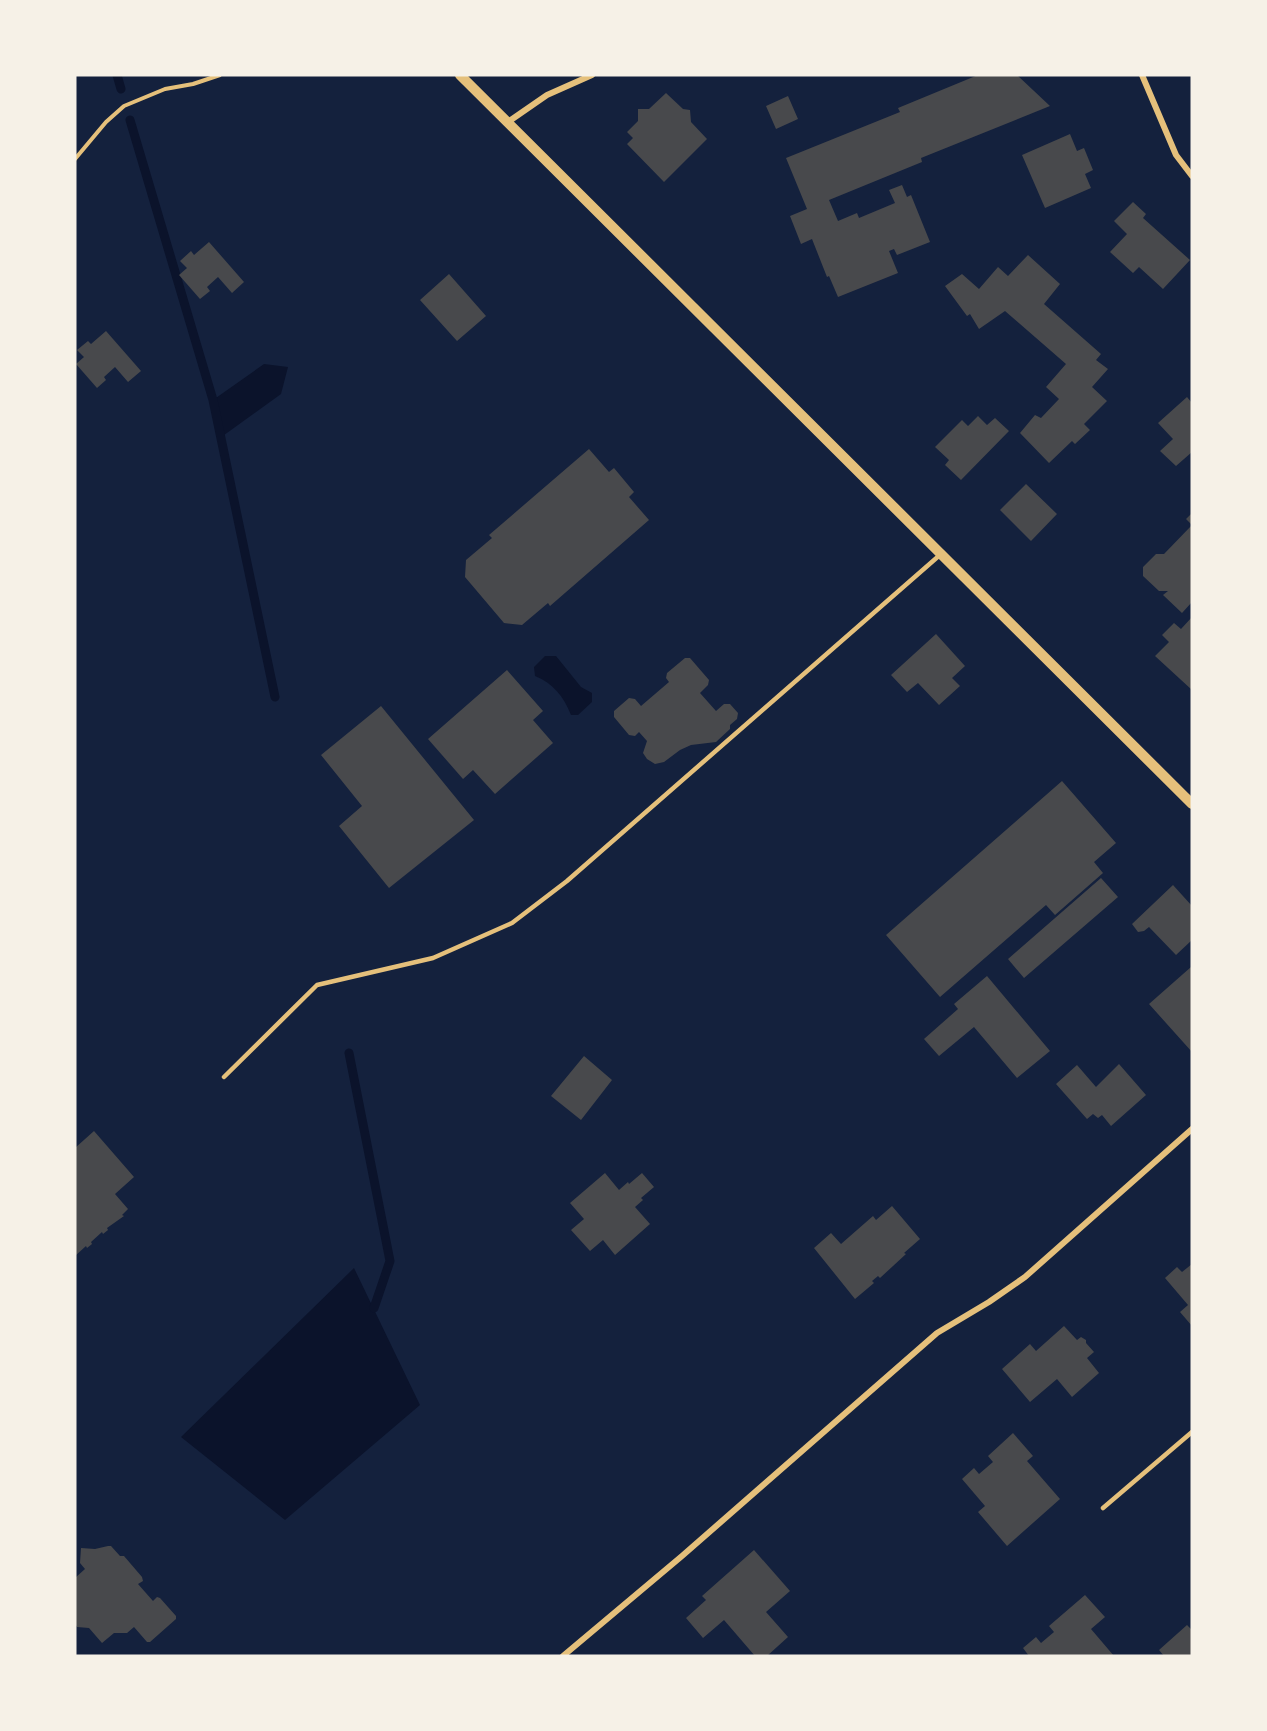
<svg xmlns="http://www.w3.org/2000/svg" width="1267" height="1731" font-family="'Fira Sans Condensed',sans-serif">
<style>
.water{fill:#0b132b}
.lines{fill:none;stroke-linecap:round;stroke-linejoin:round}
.stream{stroke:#0b132b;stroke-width:9}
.building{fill:#48494c}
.path{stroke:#e5c07b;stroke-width:4}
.service{stroke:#e5c07b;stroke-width:4.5}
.minor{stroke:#e5c07b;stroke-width:6}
.tertiary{stroke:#e5c07b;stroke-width:10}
</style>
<rect width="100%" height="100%" fill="#14213d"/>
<path class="water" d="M264 364 288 367 281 394 220 438 213 400Z
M545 656H556L581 687 592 693V702L578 715H571C564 697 553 683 535 676L534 667Z
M354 1268 420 1405 285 1520 181 1437Z"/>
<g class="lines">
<path class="stream" d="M117 75 121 89
M130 120 213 400 275 697
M349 1053 390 1261 374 1308"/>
</g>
<path class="building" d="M978 75H1017L1050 106 921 158 922 162 829 200 838 221 857 213 859 218 895 203 889 190 902 185 907 197 911 195 930 242 897 255 894 249 889 251 898 273 838 297 829 276 827 277 812 239 801 244 790 216 807 209 786 158 900 112 898 108Z
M666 93 683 109 690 110 691 122 707 139 664 182 627 144 633 138 627 132 638 121V109H649Z
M788 96 798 119 776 129 766 106Z
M1070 134 1077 151 1084 148 1093 170 1085 174 1091 188 1045 208 1022 155Z
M1133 202 1146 214 1143 218 1190 260 1163 289 1139 267 1133 273 1110 252 1127 234 1114 221Z
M209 242 244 282 232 293 218 277 207 287 210 291 200 299 179 275 187 268 180 261 191 251 194 255Z
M1028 255 1060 284 1044 304 1101 354 1096 360 1108 369 1092 387 1107 401 1084 424 1090 430 1075 444 1072 441 1049 463 1020 433 1035 415 1041 418 1059 399 1046 387 1066 364 1005 311 979 329 970 314 967 316 945 286 962 274 979 289 998 267 1008 276Z
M449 274 486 316 457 341 420 300Z
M106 331 141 371 128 382 115 367 104 377 106 380 97 388 76 364 84 357 77 350 88 341 91 344Z
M1187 397 1192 403V452L1176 466 1160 451 1173 439 1158 423Z
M978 416 987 425 995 418 1009 431 961 480 945 465 949 460 935 447 962 420 968 426Z
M589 449 609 472 614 468 634 492 629 497 649 520 550 606 548 603 522 625 504 623 465 577 466 560 492 538 489 535Z
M1026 484 1057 514 1031 541 1000 510Z
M1192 513V602L1182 613 1163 595 1168 591H1159L1143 576V567L1156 554H1164L1192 525 1186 519Z
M1192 617V690L1155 656 1169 642 1162 635 1174 623 1181 629Z
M936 634 965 666 952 678 960 686 939 705 918 683 907 692 891 675Z
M685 658H690L709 680 708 685 700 693 716 711 724 704H730L738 713 737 719 730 725V729L716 742 691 745 680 750 664 762 655 764 647 759 643 753 647 741 639 732 635 736 629 735 614 717V711L629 698 635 699 641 706 669 682 666 678 667 673Z
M507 670 543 711 533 720 553 743 495 794 473 770 463 779 428 739Z
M381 706 474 820 389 888 339 826 362 806 321 755Z
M1062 781 1116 843 1094 862 1103 873 1055 915 1046 905 940 997 886 935Z
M1101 878 1118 897 1024 978 1008 959Z
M1173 885 1192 906V940L1176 955 1149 927 1144 931 1138 932 1132 924Z
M1191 967 1192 969V1052L1149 1004Z
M987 976 1050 1051 1017 1078 974 1027 939 1056 924 1039 958 1009 954 1004Z
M584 1056 612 1080 581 1120 551 1096Z
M1119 1064 1146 1095 1111 1126 1102 1115 1098 1118 1093 1114 1087 1119 1056 1084 1077 1065 1096 1087Z
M94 1131 134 1177 115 1194 128 1209 122 1215 124 1216 107 1228 108 1230 103 1234 102 1232 91 1242 92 1244 87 1248 86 1246 75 1256V1148Z
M605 1173 619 1190 628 1182 629 1184 642 1173 654 1187 641 1198 643 1200 635 1207 650 1224 615 1255 603 1240 590 1251 571 1230 584 1219 570 1203Z
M892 1206 920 1239 904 1253 906 1254 880 1278 878 1276 872 1281 874 1283 855 1299 814 1248 831 1233 841 1244 873 1216 876 1220Z
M1192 1264V1326L1180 1312 1188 1305 1165 1278 1177 1267 1182 1272Z
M1064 1326 1077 1340 1081 1337 1086 1340V1343L1094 1352 1087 1358 1099 1373 1072 1397 1057 1379 1030 1402 1002 1369 1030 1344 1036 1351Z
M1013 1433 1033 1456 1027 1461 1060 1499 1007 1546 978 1512 985 1506 962 1479 974 1468 979 1474 993 1462 988 1456Z
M108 1546H111L120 1556H124L142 1577 143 1581 138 1584 153 1601 157 1597 160 1598 176 1616V1619L150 1642H147L134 1627 127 1633H114L102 1643 89 1628 77 1627 75 1624V1578L85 1569 80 1563 81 1548 95 1549Z
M754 1550 790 1591 766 1612 788 1637 767 1656H755L724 1620 703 1638 686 1618 706 1600 702 1596Z
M1085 1595 1105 1617 1091 1629 1114 1656H1029L1023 1648 1036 1637 1041 1643 1054 1632 1049 1626Z
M1187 1625 1192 1630V1656H1164L1159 1650Z"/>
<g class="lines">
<path class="path" d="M75 159 106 122 124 106 165 89 193 84 220 75"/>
<path class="service" d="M224 1077 317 985 433 958 512 923 567 881 941 554
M1103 1508 1192 1432"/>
<path class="minor" d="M1142 75 1176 155 1192 176
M508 122 547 95 592 75
M563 1656 682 1556 937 1333 989 1302 1025 1277 1192 1129"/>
<path class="tertiary" d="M460 75 1192 804"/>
</g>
<rect width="1267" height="1731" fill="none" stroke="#f6f1e7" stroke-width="153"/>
</svg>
